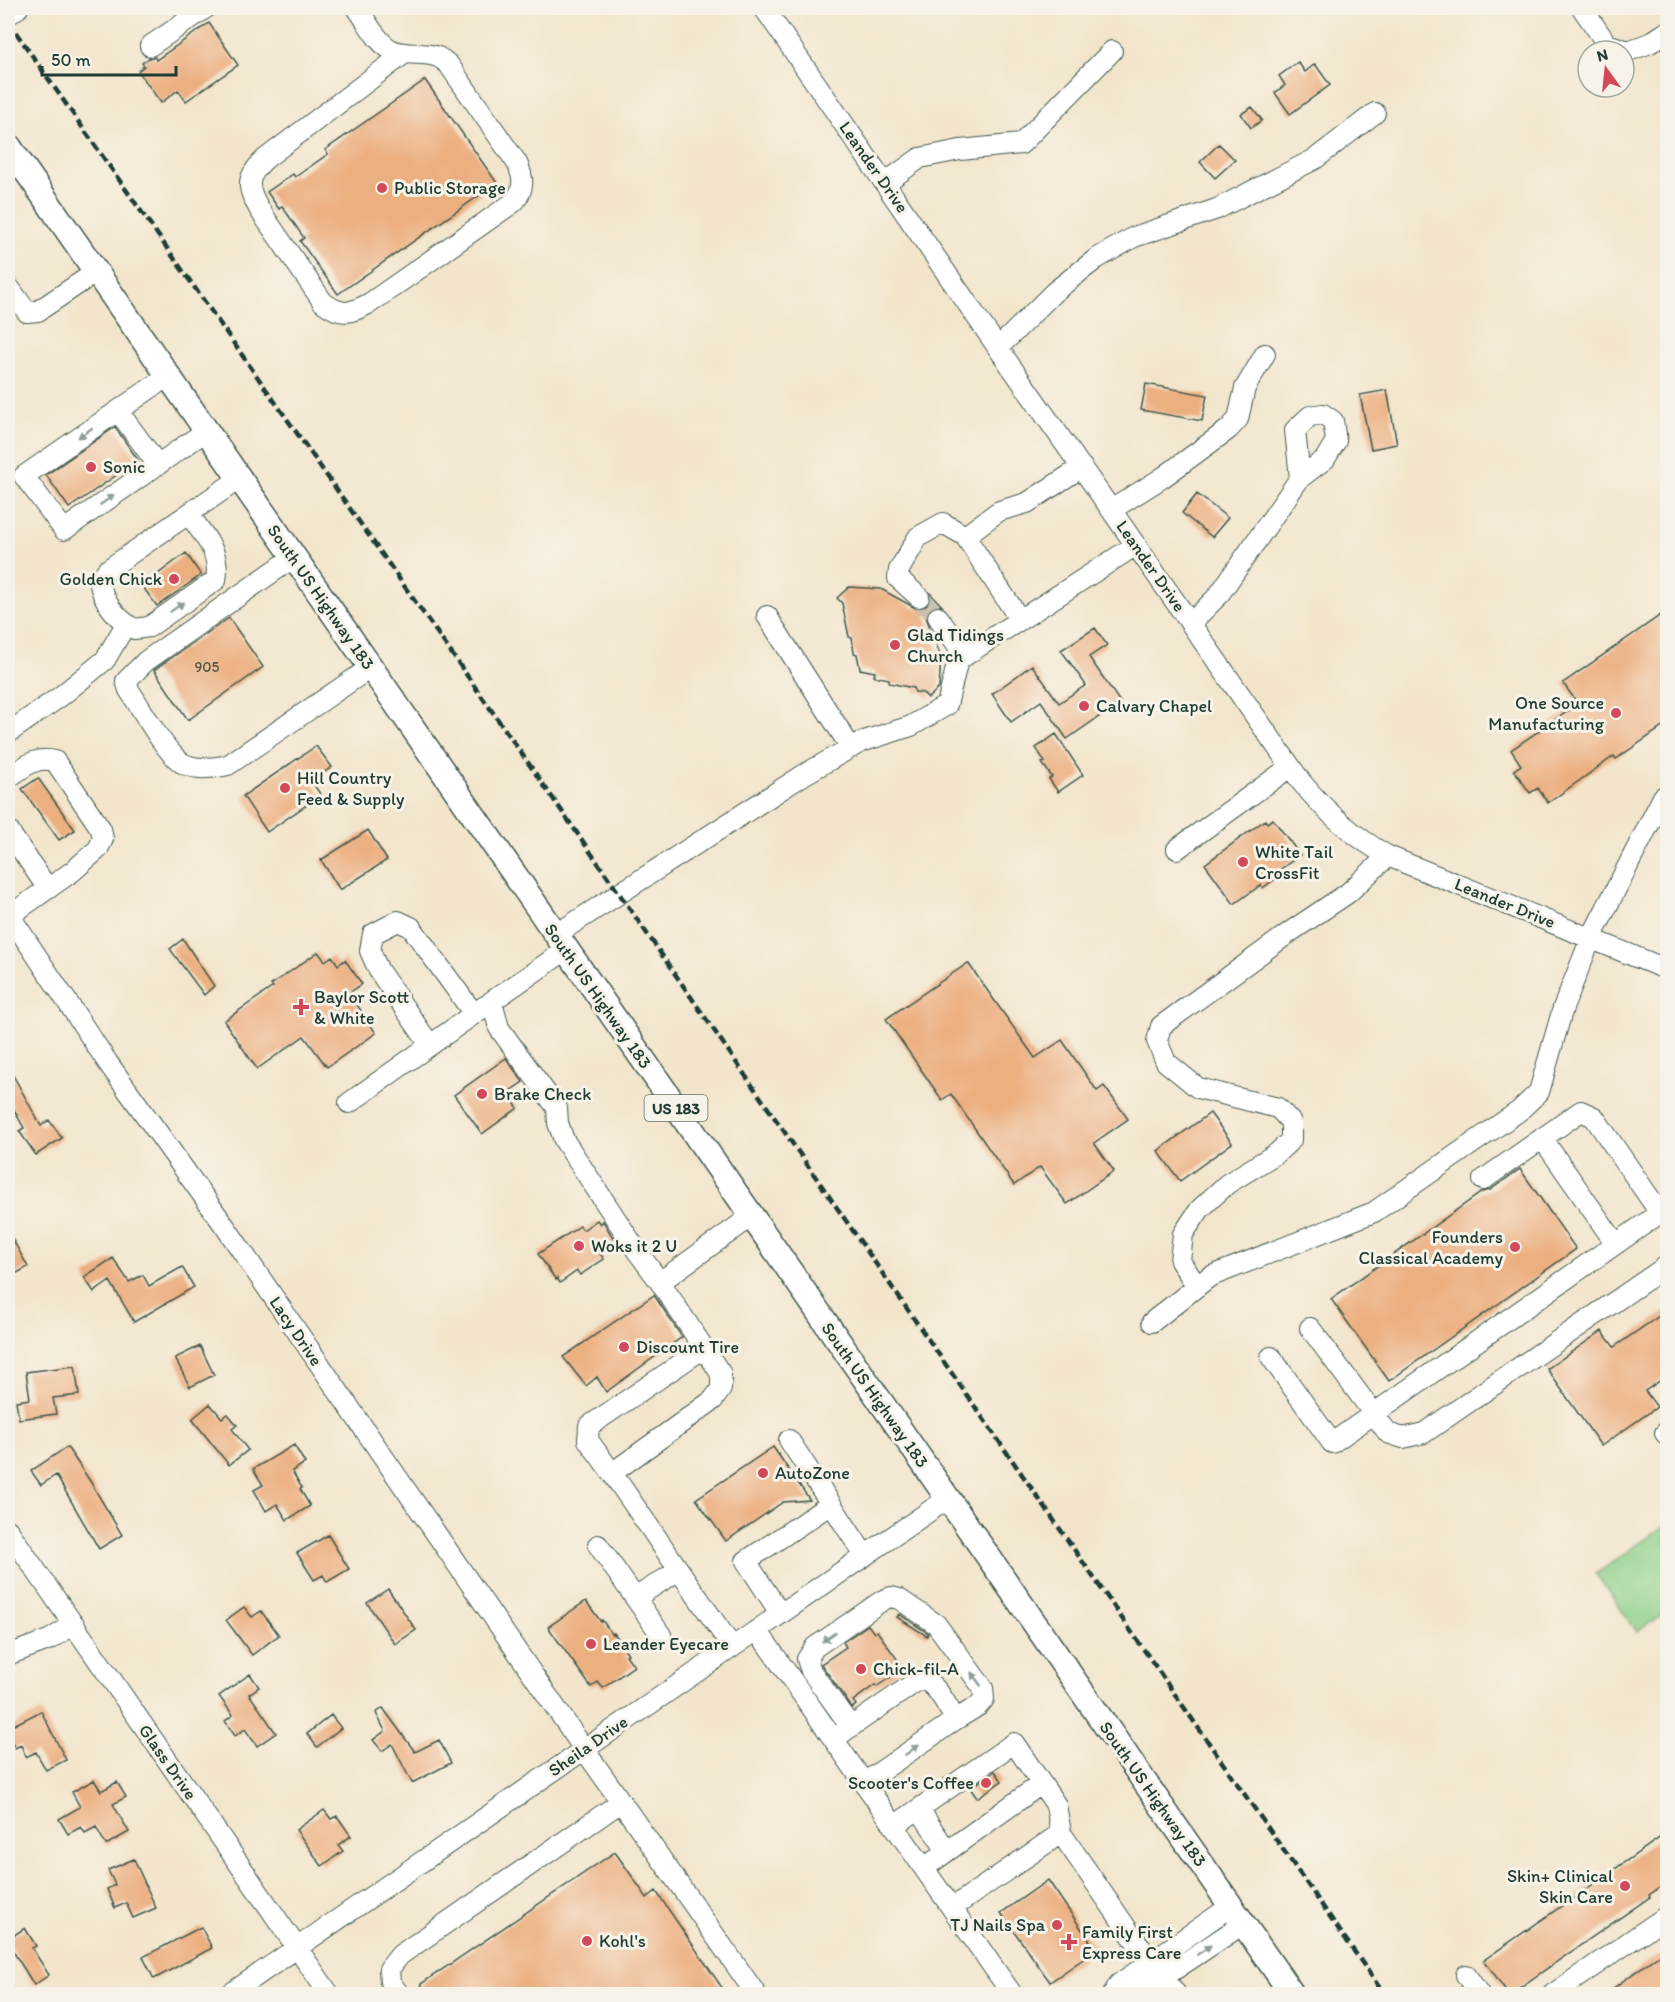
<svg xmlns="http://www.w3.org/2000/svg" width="1675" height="2002" font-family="Itim,sans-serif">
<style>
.green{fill:#8cd089;stroke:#56865e;stroke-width:1.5}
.building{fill:#ecaf80}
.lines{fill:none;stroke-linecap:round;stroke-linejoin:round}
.minor-tunnel{stroke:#c8c3ae;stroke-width:20;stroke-dasharray:20 10;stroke-linecap:butt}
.minor-casing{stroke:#3f564b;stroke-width:22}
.major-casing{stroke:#3f564b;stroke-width:27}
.minor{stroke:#fff;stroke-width:20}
.major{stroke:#fff;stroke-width:24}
.rail{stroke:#1f3d34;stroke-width:4.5;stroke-dasharray:9 4.5;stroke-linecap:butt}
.oneway{fill:#8f9e9a}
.poi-dot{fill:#d1495b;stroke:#f7f3e8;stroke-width:2}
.labels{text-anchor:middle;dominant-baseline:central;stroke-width:6;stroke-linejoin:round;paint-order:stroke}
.number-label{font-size:15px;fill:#525a47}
.shield{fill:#f7f3e8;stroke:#60746a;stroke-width:1.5}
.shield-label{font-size:16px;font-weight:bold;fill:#1f3d34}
.street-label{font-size:18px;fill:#1f3d34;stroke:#f7f3e8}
.poi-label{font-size:18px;fill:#1f3d34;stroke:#f7f3e8;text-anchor:start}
</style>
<rect width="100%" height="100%" fill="#f7f3e8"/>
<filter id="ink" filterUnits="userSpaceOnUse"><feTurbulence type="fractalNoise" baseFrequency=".0167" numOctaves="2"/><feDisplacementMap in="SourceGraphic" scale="12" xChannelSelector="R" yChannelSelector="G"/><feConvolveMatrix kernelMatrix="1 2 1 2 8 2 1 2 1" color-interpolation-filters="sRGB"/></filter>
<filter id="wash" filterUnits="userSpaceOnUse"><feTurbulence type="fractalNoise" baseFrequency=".008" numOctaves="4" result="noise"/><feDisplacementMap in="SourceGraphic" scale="24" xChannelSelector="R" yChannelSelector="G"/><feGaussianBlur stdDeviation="1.35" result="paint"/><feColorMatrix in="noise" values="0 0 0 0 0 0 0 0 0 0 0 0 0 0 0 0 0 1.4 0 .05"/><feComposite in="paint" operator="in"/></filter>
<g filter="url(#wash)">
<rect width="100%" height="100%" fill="#f2e5cc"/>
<path class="green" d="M1667 1524V1611L1637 1632 1596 1574Z"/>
<g id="blocks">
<path class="building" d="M209 23 238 65 186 101 178 90 161 103 138 71 144 66 142 63 149 58 155 57 156 60Z
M1298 62 1305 72 1315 64 1330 85 1290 114 1275 93 1285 85 1279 76Z
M425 80 497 183 338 294 300 241 304 238 282 206 279 209 267 192 293 174 295 177 328 154 325 150Z
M1252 107 1262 120 1251 128 1241 114Z
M1219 144 1235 160 1215 178 1200 162Z
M1146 384 1207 395 1202 421 1141 410Z
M1387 390 1397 444 1371 449 1360 395Z
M115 427 138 460 69 508 46 475Z
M1197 494 1228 518 1212 537 1182 513Z
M186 553 201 575 157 606 142 586Z
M849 587 881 589 917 609 923 608 928 605 931 599 930 593 942 606 936 605 931 608 926 617 941 657 939 688 928 698 923 693 915 692 913 688 889 683V679L874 676 875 672 860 669 857 654 854 653 852 638 849 637 842 603 837 598Z
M1668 610V723L1616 759 1614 756 1548 803 1538 788 1530 793 1514 770 1521 765 1511 750 1578 704 1563 683Z
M229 618 263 667 188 720 154 670Z
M1095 628 1107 645 1089 657 1120 702 1067 739 1041 701 1011 722 992 694 1032 665 1059 703 1086 685 1061 650Z
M1056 734 1083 775 1058 792 1049 779 1052 777 1042 763 1045 762 1036 748Z
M316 746 332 767 311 781 321 795 267 832 243 796Z
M38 778 75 830 59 840 22 789Z
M1273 819 1300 855 1278 871 1280 875 1263 888 1261 885 1234 904 1205 864 1265 820 1267 823Z
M368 830 387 860 340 890 321 860Z
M183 939 214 986 204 995 170 949Z
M318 952 325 961 332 956 338 965 345 960 362 984 349 993 376 1033 327 1067 304 1036 257 1069 224 1021 273 987 271 985Z
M968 963 1035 1058 1062 1040 1097 1091 1104 1086 1128 1119 1094 1143 1114 1171 1067 1204 1040 1167 1014 1185 951 1094 942 1100 886 1019Z
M506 1058 523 1082 507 1093 518 1108 482 1134 454 1095Z
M8 1066 41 1126 49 1120 62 1138 36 1155 19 1131 24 1128 8 1099Z
M1210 1113 1232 1143 1180 1181 1158 1151Z
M1520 1169 1576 1249 1389 1381 1331 1299 1482 1192 1490 1190Z
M597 1220 600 1224 603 1221 615 1241 599 1252 604 1259 580 1275 577 1271 560 1283 557 1278 556 1280 538 1254 580 1226 583 1230Z
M8 1231 28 1267 8 1278Z
M113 1258 129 1282 143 1275 149 1286 182 1267 194 1287 134 1322 110 1281 94 1292 84 1277Z
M654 1295 682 1337 606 1392 597 1377 586 1386 563 1357Z
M1668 1310V1375L1645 1391 1657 1407 1601 1446 1547 1369 1602 1331 1614 1347Z
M200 1346 214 1375 190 1387 175 1358Z
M75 1366 79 1395 53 1398 56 1414 19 1419 16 1401 30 1399 26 1372Z
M210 1404 222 1418 228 1414 237 1425 232 1429 248 1450 229 1465 192 1419Z
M294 1445 305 1463 292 1471 302 1488 300 1489 310 1506 287 1520 277 1504 266 1511 254 1490 263 1485 253 1469Z
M67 1447 90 1481 122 1535 99 1549 56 1475 41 1485 31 1471Z
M773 1447 810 1500 783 1502 726 1541 696 1499Z
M328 1535 349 1569 327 1582 323 1575 314 1580 297 1553Z
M388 1589 416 1630 395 1644 367 1603Z
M586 1601 601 1622 602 1620 612 1634 614 1633 628 1654 626 1655 634 1666 603 1688 598 1682 591 1687 548 1627Z
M244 1607 252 1617 261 1611 279 1635 252 1655 226 1620Z
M899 1614 928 1633 927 1636 897 1617Z
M868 1625 874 1633 877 1631 902 1666 898 1669 900 1671 876 1687 875 1685 853 1701 856 1705 852 1708 821 1664 846 1647 843 1642Z
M250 1674 259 1687 249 1694 276 1733 257 1746 245 1729 235 1736 225 1721 233 1715 219 1696Z
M383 1708 415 1752 439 1740 451 1763 412 1783 392 1744 382 1751 373 1740 385 1731 376 1713Z
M41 1711 66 1760 46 1770 36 1752 26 1757 21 1745 15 1748 8 1734V1728Z
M331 1715 341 1728 317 1747 307 1734Z
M995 1771 1002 1781 977 1798 970 1788Z
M94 1780 101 1791 117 1782 126 1797 113 1804 129 1832 106 1845 96 1827 85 1833 81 1827 68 1834 59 1819 80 1807 72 1792Z
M324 1810 331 1819 337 1816 351 1836 338 1845 343 1851 322 1866 296 1830Z
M1668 1832V1882L1649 1895 1650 1897 1509 1995 1484 1960Z
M615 1852 647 1898 656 1891 727 1995H428L421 1984Z
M134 1859 156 1908 133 1918 126 1903 115 1908 107 1889 115 1885 108 1870Z
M1048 1880 1096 1950 1050 1982 1001 1913Z
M201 1927 212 1948 154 1979 143 1957Z
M25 1928 36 1946 32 1948 49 1975 34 1985 8 1943V1939Z
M1668 1948V1995H1604Z"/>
</g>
</g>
<g filter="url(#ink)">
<use href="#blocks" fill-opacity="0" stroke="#3f564b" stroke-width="1.5"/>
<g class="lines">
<path class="minor-tunnel" d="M919 597 938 617"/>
<defs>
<path id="minor" d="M357 8C367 21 376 41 390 49 405 57 423 51 438 57 442 59 446 62 449 65L517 163C524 178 525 189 514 202L370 303C350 314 341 316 323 302L261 212C247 188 244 179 265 159L405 53
M764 8 998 348 1302 783C1327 813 1354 837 1388 856L1668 970
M1582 8 1607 44 1628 51 1650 43 1668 31
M8 15 18 8
M150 46 206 8
M885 183 920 158 960 150 1021 144 1112 51
M8 286 27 312 38 311 96 272
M998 348 1054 292 1096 259 1134 237 1217 209 1315 159 1375 113
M168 376 24 476 64 530 206 431
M118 411 158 465
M1111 510 1162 478 1229 429 1238 419 1245 388 1265 354
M189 514C204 537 221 551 216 580L149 627 134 629C116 618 103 601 99 581L107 570 239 479
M965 536 1020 620
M294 557 146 661 126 681 129 690C142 709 164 751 182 763 196 771 214 768 228 765L370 668
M919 597 898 578 899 570 918 537 943 523 965 536 999 511 1027 503 1082 467
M767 616 851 748
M938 617 965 656
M1191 623 1218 596 1300 478 1325 459 1336 441 1333 421 1323 414 1310 416 1295 430 1300 478
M8 733 61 696 105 660 126 624
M8 778C25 767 34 756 55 761L101 829 103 839 98 849 73 871 9 916
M8 830 48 889
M1177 849 1290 767
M8 913 108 1063 224 1225 584 1749 756 1994
M555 935 805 774 861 742 911 726 947 705 958 660 1136 545
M566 950 492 1001 499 1028 557 1108 558 1123 564 1140 637 1251 660 1282
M430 1045 379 971 370 951 373 934 398 921 411 927 474 1014
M349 1103 485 1006
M1542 1138 1616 1244
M1197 1286 1180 1261 1183 1234 1200 1209 1227 1184 1277 1153 1291 1140V1122L1278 1108 1198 1088 1166 1062 1157 1041 1161 1026 1290 932 1348 893 1388 856
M1152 1322 1209 1277 1374 1212 1519 1111 1539 1092 1563 1008 1591 938 1663 797 1668 794
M1310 1328 1388 1433 1403 1438 1424 1433 1668 1265
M1271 1357 1332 1443 1660 1213 1594 1117 1581 1111 1483 1180
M1665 1433 1668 1436
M612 1473 588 1440 589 1426 704 1348
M831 1504 865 1556
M8 1530 329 1994
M598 1545 661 1635
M635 1598 679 1570
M780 1613 746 1561 831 1504 789 1440
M757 1630 1012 1994
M732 1647 612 1473 713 1400 721 1389V1374L660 1282 752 1216
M8 1655 51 1639 74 1624
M851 1727 811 1671 807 1659 815 1647 883 1600 891 1597 899 1599 936 1624 983 1688 984 1699 978 1706 955 1720
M842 1733 920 1679C936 1682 945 1703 953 1715L955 1720 864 1783
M919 1809 947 1851
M894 1826 1014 1743 1056 1805 1061 1833
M924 1868 1041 1784
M952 1908 1061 1833 1132 1936 1176 1994
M1466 1975 1479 1994
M230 1994 947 1499
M399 1994 390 1982 389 1969 400 1955 621 1802
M1113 1994 1119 1984 1231 1906
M1138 1994 1243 1924
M1553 1994 1668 1915"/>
<path id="major" d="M8 145 1292 1994"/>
</defs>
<use href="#minor" class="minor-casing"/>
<use href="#major" class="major-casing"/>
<use href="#minor" class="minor"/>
<use href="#major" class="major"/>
<path class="rail" d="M8 21C218 322 430 621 639 922 887 1280 1135 1638 1384 1994"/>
</g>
<defs><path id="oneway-solid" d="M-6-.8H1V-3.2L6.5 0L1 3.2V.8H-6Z" transform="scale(1.5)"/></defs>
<g class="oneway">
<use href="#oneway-solid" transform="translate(85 433) rotate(145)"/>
<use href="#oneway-solid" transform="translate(107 500) rotate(-35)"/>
<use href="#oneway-solid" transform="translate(177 607) rotate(-35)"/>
<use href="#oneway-solid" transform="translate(829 1637) rotate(145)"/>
<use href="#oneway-solid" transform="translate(976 1679) rotate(-126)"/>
<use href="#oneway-solid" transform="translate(912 1750) rotate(-35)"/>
<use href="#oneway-solid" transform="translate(1204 1950) rotate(-34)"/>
</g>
</g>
<g class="poi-dot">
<circle cx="382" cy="188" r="6"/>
<circle cx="91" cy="467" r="6"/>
<circle cx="174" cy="579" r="6"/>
<circle cx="895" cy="645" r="6"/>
<circle cx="1084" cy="706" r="6"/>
<circle cx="1616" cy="713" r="6"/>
<circle cx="285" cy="788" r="6"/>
<circle cx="1243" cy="862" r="6"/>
<path d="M298 998h6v6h6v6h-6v6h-6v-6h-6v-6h6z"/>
<circle cx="482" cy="1094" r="6"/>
<circle cx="579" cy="1246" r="6"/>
<circle cx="1515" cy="1247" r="6"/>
<circle cx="624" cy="1347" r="6"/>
<circle cx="763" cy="1473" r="6"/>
<circle cx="591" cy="1644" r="6"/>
<circle cx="861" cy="1669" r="6"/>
<circle cx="986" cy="1783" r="6"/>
<circle cx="1625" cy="1886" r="6"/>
<circle cx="1057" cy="1925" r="6"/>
<circle cx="587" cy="1941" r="6"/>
<path d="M1066 1933h6v6h6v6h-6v6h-6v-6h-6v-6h6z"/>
</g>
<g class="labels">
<g class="number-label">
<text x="207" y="667">905</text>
</g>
<rect class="shield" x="644.5" y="1095" width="63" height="26" rx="4.5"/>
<g class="shield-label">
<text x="676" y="1108">US 183</text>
</g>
<g class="street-label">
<text transform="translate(874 167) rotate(55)">Leander Drive</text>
<text transform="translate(1151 566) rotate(55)">Leander Drive</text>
<text transform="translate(321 597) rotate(55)">South US Highway 183</text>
<text transform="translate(1505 903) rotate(22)">Leander Drive</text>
<text transform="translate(598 996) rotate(55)">South US Highway 183</text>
<text transform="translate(296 1331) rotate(56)">Lacy Drive</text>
<text transform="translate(875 1395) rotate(55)">South US Highway 183</text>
<text transform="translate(588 1746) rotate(-35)">Sheila Drive</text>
<text transform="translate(168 1762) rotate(55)">Glass Drive</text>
<text transform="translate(1153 1794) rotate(55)">South US Highway 183</text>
</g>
<g class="poi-label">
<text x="394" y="188">Public Storage</text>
<text x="103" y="467">Sonic</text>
<text x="162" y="579" text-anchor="end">Golden Chick</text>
<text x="907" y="635">Glad Tidings<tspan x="907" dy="21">Church</tspan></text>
<text x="1604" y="703" text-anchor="end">One Source<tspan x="1604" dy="21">Manufacturing</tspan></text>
<text x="1096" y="706">Calvary Chapel</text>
<text x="297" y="778">Hill Country<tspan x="297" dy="21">Feed &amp; Supply</tspan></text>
<text x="1255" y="852">White Tail<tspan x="1255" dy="21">CrossFit</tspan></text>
<text x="314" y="997">Baylor Scott<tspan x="314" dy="21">&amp; White</tspan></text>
<text x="494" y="1094">Brake Check</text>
<text x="1503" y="1237" text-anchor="end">Founders<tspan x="1503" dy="21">Classical Academy</tspan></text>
<text x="591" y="1246">Woks it 2 U</text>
<text x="636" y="1347">Discount Tire</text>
<text x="775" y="1473">AutoZone</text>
<text x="603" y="1644">Leander Eyecare</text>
<text x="873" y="1669">Chick-fil-A</text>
<text x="974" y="1783" text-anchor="end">Scooter's Coffee</text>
<text x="1613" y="1876" text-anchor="end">Skin+ Clinical<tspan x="1613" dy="21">Skin Care</tspan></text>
<text x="1045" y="1925" text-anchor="end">TJ Nails Spa</text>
<text x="1082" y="1932">Family First<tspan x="1082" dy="21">Express Care</tspan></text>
<text x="599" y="1941">Kohl's</text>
</g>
</g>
<rect width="1675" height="2002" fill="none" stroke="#f7f3e8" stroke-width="30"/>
<g transform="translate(1606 69) rotate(345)"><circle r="28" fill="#f7f3e8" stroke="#a1aaa0" stroke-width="1.5"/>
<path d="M0-4.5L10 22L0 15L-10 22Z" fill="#d1495b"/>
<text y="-9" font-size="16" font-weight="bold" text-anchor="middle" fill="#1f3d34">N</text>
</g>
<path d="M42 66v9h134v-9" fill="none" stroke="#1f3d34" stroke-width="3"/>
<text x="51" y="66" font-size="18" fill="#1f3d34" stroke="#f7f3e8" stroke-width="4.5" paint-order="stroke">50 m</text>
</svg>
